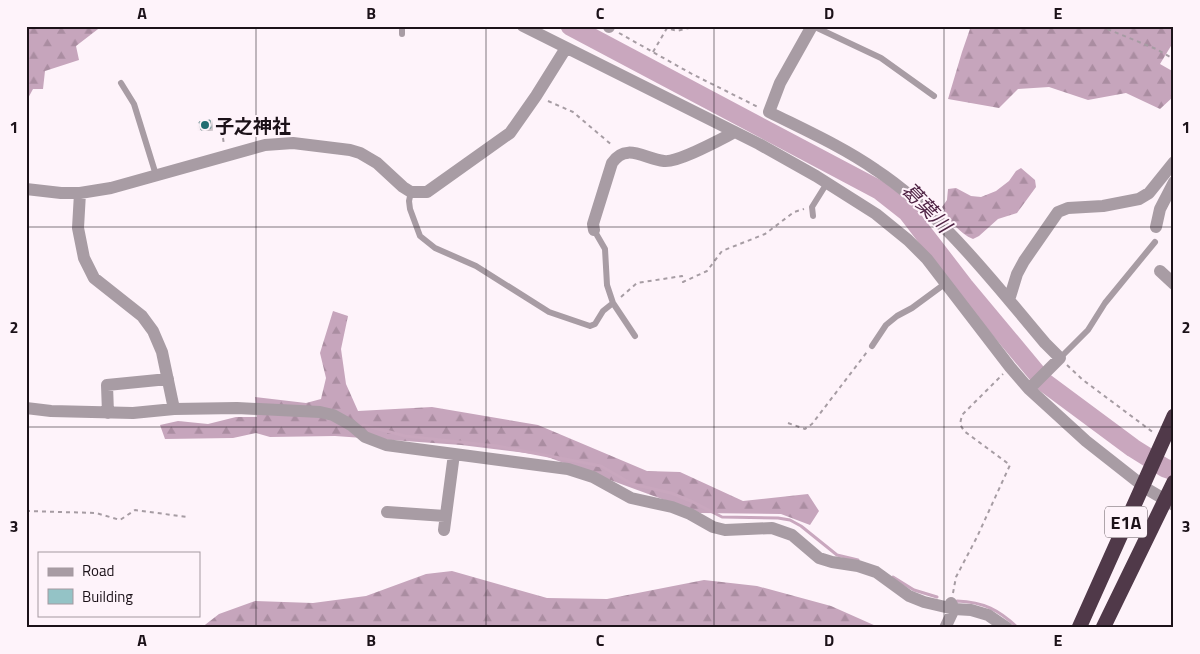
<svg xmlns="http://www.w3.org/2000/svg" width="1200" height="654" font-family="'Titillium Web','Noto Sans JP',sans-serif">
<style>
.forest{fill:url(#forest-firs)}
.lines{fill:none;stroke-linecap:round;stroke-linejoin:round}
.stream{stroke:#c9a7be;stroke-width:3}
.river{stroke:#c9a7be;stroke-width:19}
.building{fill:#94c3c6;stroke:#618486;filter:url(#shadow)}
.path{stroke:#a69ca3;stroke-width:2;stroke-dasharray:4 4;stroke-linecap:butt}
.service{stroke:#a89ca4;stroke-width:6}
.minor{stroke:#a89ca4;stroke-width:12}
.motorway-bridge{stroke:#503949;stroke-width:15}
.grid{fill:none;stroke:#1c1219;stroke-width:1;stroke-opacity:0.55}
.poi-dot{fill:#216d71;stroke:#fef3fa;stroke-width:2}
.labels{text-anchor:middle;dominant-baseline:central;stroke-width:4;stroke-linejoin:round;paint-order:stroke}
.shield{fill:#fef3fa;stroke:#60565c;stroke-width:1}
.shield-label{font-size:18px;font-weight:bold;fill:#1c1219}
.poi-label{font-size:19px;font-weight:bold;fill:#1c1219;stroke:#fef3fa;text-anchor:start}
.water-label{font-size:20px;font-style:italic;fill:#4f2344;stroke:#fef3fa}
.neatline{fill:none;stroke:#1c1219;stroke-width:2}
.grid-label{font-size:16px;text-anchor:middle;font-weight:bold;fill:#1c1219}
</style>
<defs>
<pattern id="forest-firs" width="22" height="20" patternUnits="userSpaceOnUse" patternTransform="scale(1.25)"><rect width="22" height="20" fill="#c6a5bc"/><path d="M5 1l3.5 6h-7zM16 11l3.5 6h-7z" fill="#aa8da1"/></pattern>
<filter id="shadow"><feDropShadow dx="3" dy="3" stdDeviation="2.5" flood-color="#0004"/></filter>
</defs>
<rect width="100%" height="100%" fill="#fef3fa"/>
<path class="forest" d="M26 26H102L76 46 79 60 45 71 43 89H33L26 102Z
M971 26H1174V41L1160 64 1174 72V96L1160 109 1126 93 1088 100 1049 87 1018 89 999 108 948 99 962 52Z
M1021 168 1035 180 1036 187 1017 213 998 219 979 236 973 239C960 234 948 219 942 207L947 200 948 189 956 188 971 196 981 197 996 191 1009 181 1016 171Z
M333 311 348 316 341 349 346 384 358 411 432 407 538 425 647 471 680 472 743 501 808 494 819 511 810 525 781 514 700 513 542 455 461 445 335 436 270 437 256 433 233 438 165 439 160 425 178 421 208 424 236 417H257L255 397 306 403 321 399 326 378 320 353Z
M452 571 547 598 607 599 704 580 757 586 831 606 876 626 877 628H201L219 614 255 601 313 603 366 596 426 574Z"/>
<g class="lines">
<path class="stream" d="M363 425 405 436 497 446 601 466 632 484 671 493 693 502 722 517 778 518 790 520 801 526 837 555 858 560
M893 577 914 590 937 597
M955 604 957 601C984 602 999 610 1018 628"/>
<path class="river" d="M570 26 879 190 907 212 964 286 1044 382 1133 448 1165 468 1174 471"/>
</g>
<path class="building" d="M210 120 211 128 201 130 199 122Z"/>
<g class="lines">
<path class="path" d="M1100 26 1156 49 1174 59
M619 33 692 74 758 107
M653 52 667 28 677 31 697 26
M548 101 573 112 613 146
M223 138 224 145
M621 297 637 283 682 276 683 282 707 271 722 251 765 234 794 212 804 209
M1067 365 1083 380 1154 433
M788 423 805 429 812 424 867 352
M26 511 96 513 120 520 135 510 187 517
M953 593 956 577 977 537 1010 465 964 431 960 424 962 415 1003 374"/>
<path class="service" d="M813 26 881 58 934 96
M402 34V26
M121 83 134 104 156 175
M411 192 409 201 410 209 420 236 435 248 476 266 549 312 590 326 595 324 603 311 613 303
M813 216 812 207 827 183
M594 230 605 249 607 285 613 303 635 336
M872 346 886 325 897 316 912 308 946 283
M1060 358 1088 330 1105 303 1155 242"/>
<path class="minor" d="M523 26 759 144 816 176 876 214 908 240 927 259 1010 367 1029 389 1086 441 1147 489 1174 505
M812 26 780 83 769 112C805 130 843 147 876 170 940 212 995 284 1045 343L1060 358 1029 389
M609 27V26
M26 189 61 193H80L111 188 265 145 293 143 350 150 360 153 377 163 403 187 411 192H427L510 133 536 96 566 48
M80 193 78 228 84 258 94 278 142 316 153 331 162 352 174 409
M1156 227 1160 209 1174 182
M594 230 593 224 612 163C626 142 645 159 664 161 678 163 721 139 735 132
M1160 271 1174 284
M1009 300 1017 274 1024 261 1058 212 1068 208 1103 206 1139 199 1149 193 1174 162
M26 408 51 411 133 413 174 409 237 408 320 412 333 415 351 425 365 437 386 445 568 469 593 477 631 498 672 507 690 514 713 527 725 530 772 528 792 535 819 558 832 562 858 566 876 572 909 596 924 602 954 609 971 610 988 615 1007 628
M108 413 107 385 168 379
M387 512 445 516
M444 530 454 454
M945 628 954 609 951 603"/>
<path class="motorway-bridge" d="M1079 628 1174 416
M1103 628 1174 482"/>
</g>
<path class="grid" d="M256 26V628M486 26V628M714 26V628M944 26V628M26 227H1174M26 427H1174"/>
<circle class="poi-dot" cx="205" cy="125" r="5"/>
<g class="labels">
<rect class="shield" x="1105" y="506.5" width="42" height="31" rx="4"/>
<g class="shield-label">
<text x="1126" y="522">E1A</text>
</g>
<g class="poi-label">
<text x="215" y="125">子之神社</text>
</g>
<g class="water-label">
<text transform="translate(927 207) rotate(46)">葛葉川</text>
</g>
</g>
<rect width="1200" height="654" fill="none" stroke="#fef3fa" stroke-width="55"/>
<rect x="38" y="552" width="162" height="65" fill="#fef3fa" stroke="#a499a0"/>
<rect x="48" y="568" width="25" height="8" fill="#a89ca4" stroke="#a499a0"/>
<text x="82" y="576" font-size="15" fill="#1c1219">Road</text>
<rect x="48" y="589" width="25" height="15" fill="#94c3c6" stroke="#a499a0"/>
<text x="82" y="602" font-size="15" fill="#1c1219">Building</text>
<rect x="28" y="28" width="1144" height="598" class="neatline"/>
<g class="grid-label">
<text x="142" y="19">A</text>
<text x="371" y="19">B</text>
<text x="600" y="19">C</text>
<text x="829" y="19">D</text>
<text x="1058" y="19">E</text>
<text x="14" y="133">1</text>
<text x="1186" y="133">1</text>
<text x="14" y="333">2</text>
<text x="1186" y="333">2</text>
<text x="14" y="532">3</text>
<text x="1186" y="532">3</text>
<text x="142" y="646">A</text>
<text x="371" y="646">B</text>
<text x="600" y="646">C</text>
<text x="829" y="646">D</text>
<text x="1058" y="646">E</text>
</g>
</svg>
